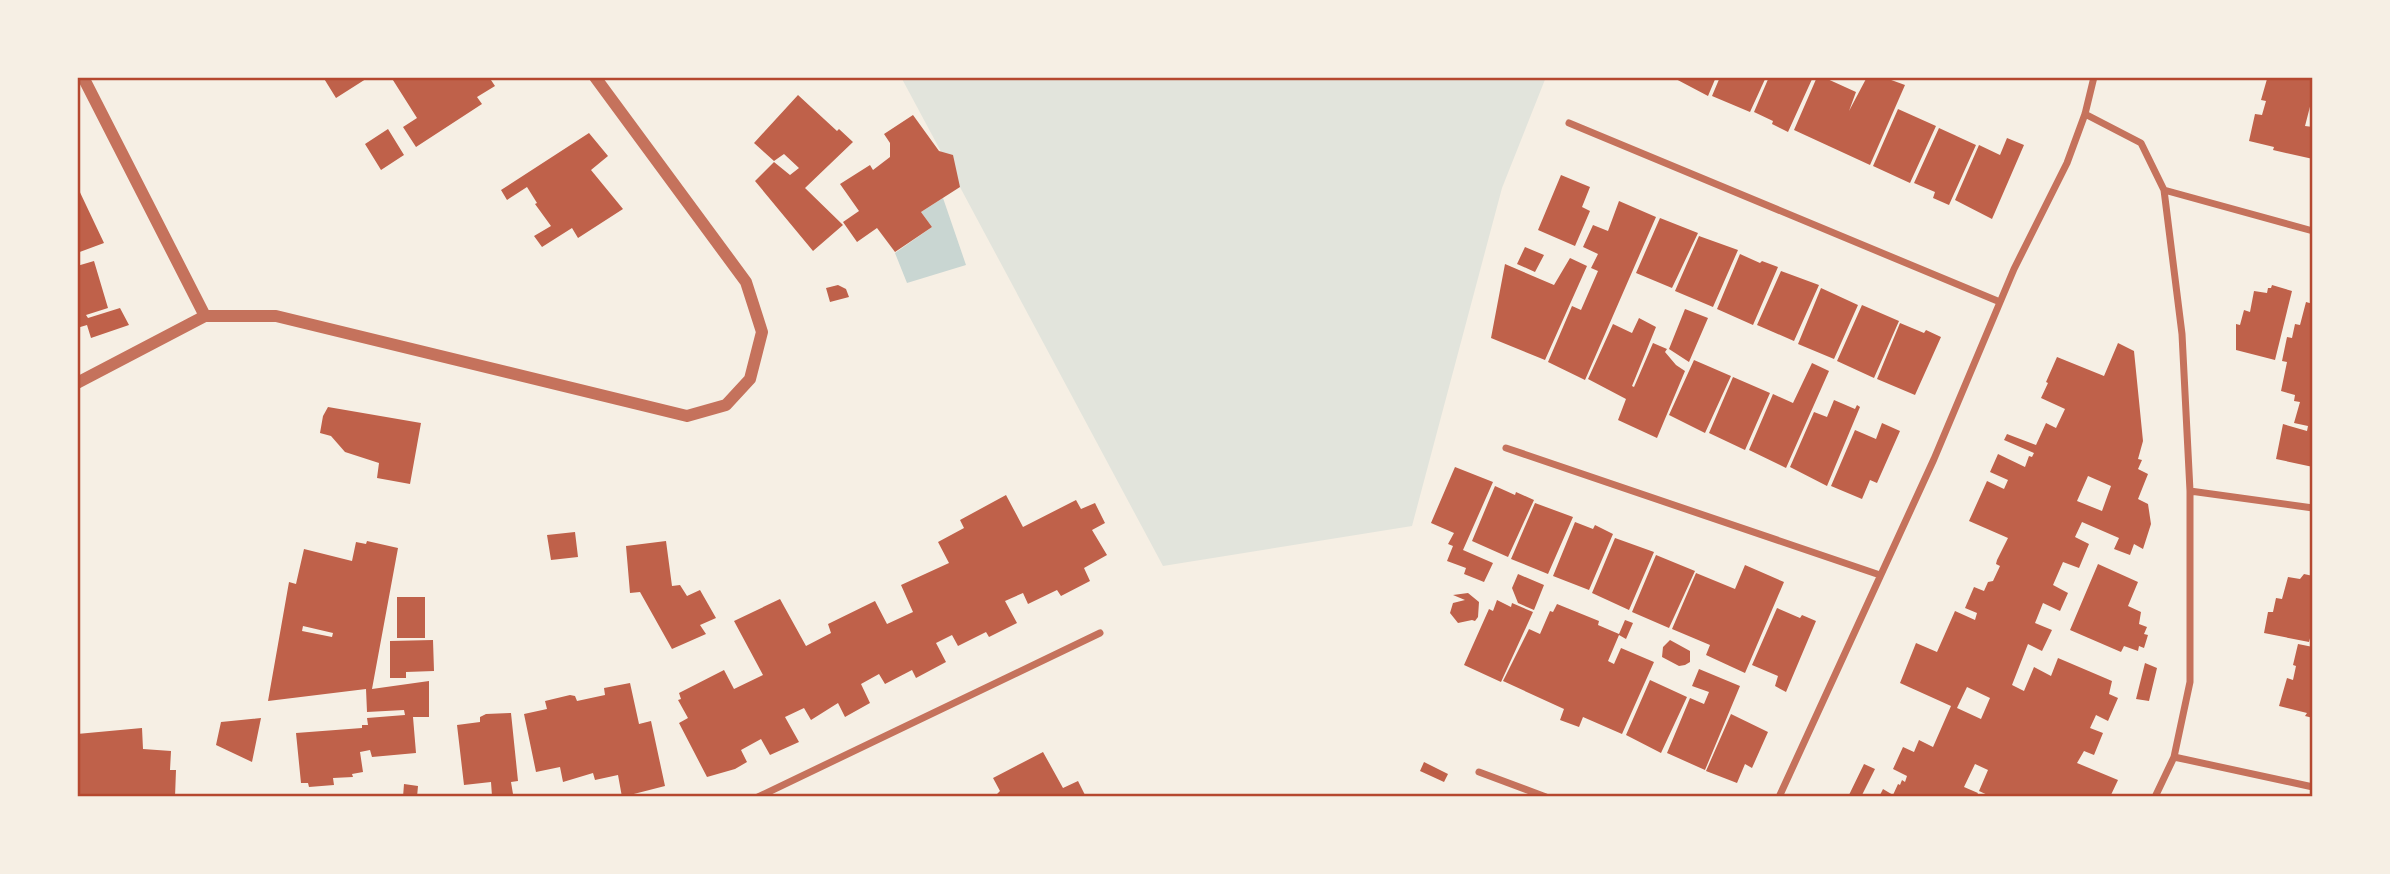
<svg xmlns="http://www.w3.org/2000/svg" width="2390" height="874" font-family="'Zilla Slab',serif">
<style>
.green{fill:#e2e4dc}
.water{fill:#c9d6d2}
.building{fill:#bf614a;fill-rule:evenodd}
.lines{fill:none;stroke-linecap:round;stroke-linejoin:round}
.minor{stroke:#c5725c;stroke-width:7}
.tertiary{stroke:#c5725c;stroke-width:12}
.neatline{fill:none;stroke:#b5482f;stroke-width:2.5}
</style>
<rect width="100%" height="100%" fill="#f6efe4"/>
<path class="green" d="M901 77H1546L1502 188 1412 526 1163 566Z"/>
<path class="water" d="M943 198 966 265 907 283 895 253 932 227 921 212Z"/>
<path class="building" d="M323 77H369L336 98Z
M391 77H489L495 86 477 97 482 104 416 147 403 127 417 118Z
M1672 77H1716L1708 96Z
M1720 77H1766L1750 112 1712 96Z
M1769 77H1813L1788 132 1772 124 1773 121 1754 112Z
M1817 77H1823L1856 92 1849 111 1867 77H1883L1905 85 1870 165 1794 130Z
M2271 77H2313V95L2305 126 2313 127V159L2273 150 2274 147 2249 141 2255 114 2262 115 2266 101 2261 100 2267 79H2270Z
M798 95 837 131 839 129 853 142 805 188 843 225 813 251 755 181 774 162 790 175 799 168 784 154 774 161 754 143Z
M1898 109 1936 126 1910 183 1873 166Z
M913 115 939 151 953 155 960 187 921 212 932 227 895 252 877 228 857 242 843 222 859 211 840 184 870 165 873 170 890 157V143L884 134Z
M1939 128 1976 145 1949 205 1933 198 1935 192 1914 183Z
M388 129 404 155 381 170 365 144Z
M589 133 608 156 591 170 623 209 578 238 572 228 542 247 534 236 551 226 535 204 537 203 527 187 507 200 501 190Z
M2007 138 2024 145 1992 219 1955 200 1979 145 2000 155Z
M1561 175 1590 187 1582 207 1590 211 1575 246 1538 230Z
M77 186 104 243 77 253Z
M1619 201 1656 217 1585 380 1548 362 1572 306 1581 310 1598 271 1591 268 1598 254 1583 247 1593 225 1608 231Z
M1660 218 1698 233 1672 288 1636 273Z
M1699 236 1738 250 1713 307 1675 291Z
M1525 247 1544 255 1535 272 1517 264Z
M1740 254 1760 263 1762 261 1778 267 1753 325 1717 309Z
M1570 258 1587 266 1545 360 1491 338 1505 264 1554 285Z
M94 261 108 308 86 315 88 318 120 308 129 325 91 338 87 325 77 328V266Z
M1781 271 1819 285 1794 341 1757 325Z
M838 285 846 289 849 297 830 302 826 288Z
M2272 285 2292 291 2275 360 2236 350V324L2240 325 2244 310 2250 312 2254 291 2267 293 2268 288H2271Z
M1821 288 1858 305 1834 359 1798 344Z
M2306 302 2313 304V467L2276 459 2283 424 2307 431 2308 426 2294 423 2300 402 2294 401 2295 395 2281 391 2287 362 2282 361 2287 337 2292 338 2295 324 2300 325Z
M1862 305 1899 321 1874 378 1837 361Z
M1685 309 1708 318 1689 362 1669 349Z
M1639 318 1656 327 1632 386 1634 387 1653 343 1667 349 1665 352 1676 365 1685 371 1657 438 1618 420 1626 399 1588 379 1613 324 1632 333Z
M1900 323 1924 333 1926 330 1941 337 1915 395 1877 379Z
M2118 343 2134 351 2143 441 2138 459 2142 460 2138 469 2148 474 2138 499 2148 504 2151 524 2143 549 2134 544 2130 555 2114 549 2119 538 2082 522 2075 537 2089 544 2079 568 2063 562 2053 585 2068 593 2060 611 2043 603 2035 623 2052 630 2042 651 2028 644 2012 685 2024 691 2034 667 2051 676 2058 658 2112 681 2109 694 2118 698 2108 721 2096 715 2090 728 2103 733 2094 755 2084 751 2077 763 2118 780 2110 797H1992L1979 791 1988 770 1975 764 1964 787 1978 793 1976 797H1879L1883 789 1893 795 1898 784 1900 785 1902 780 1905 782 1907 776 1893 769 1903 747 1914 752 1919 740 1933 747 1951 706 1900 683 1916 643 1937 652 1955 611 1975 620 1977 613 1965 608 1974 587 1984 591 1988 582 1993 581 2000 566 1996 564 1997 560 2008 538 1969 521 1987 481 2004 489 2008 480 1990 472 1998 454 2025 467 2029 456 2032 457 2034 453 2004 440 2007 434 2036 445 2046 423 2056 428 2065 409 2041 398 2048 383 2046 382 2057 357 2104 376ZM2088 476 2111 486 2102 511 2077 501ZM1967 687 1990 698 1981 719 1957 708Z
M1694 360 1731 376 1705 433 1669 415Z
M1812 363 1829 371 1786 468 1749 450 1773 394 1793 403Z
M1733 377 1770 393 1745 450 1709 433Z
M1834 400 1855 409 1857 405 1860 407 1827 486 1790 467 1814 412 1827 417Z
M328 407 421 423 410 484 377 478 379 463 345 452 331 436 320 433 323 416Z
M1882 423 1900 431 1877 483 1870 480 1862 499 1831 486 1855 430 1876 439Z
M1455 467 1493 482 1463 550 1493 563 1484 582 1464 574 1466 568 1447 561 1453 546 1448 544 1454 533 1431 523Z
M1495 486 1515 495 1516 492 1534 500 1508 557 1472 541Z
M1006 495 1023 527 1076 500 1081 509 1095 503 1105 523 1092 530 1107 555 1084 568 1090 581 1061 596 1057 590 1028 604 1023 593 1005 601 1017 623 989 637 986 632 958 646 952 635 936 643 946 662 916 678 912 670 885 684 879 674 861 684 870 703 845 717 838 703 811 720 804 708 785 717 799 742 770 755 761 739 741 750 747 762 735 769 707 777 679 723 688 718 678 700 681 699 679 693 724 670 734 689 763 675 734 621 780 599 806 646 831 633 828 624 875 601 887 624 913 612 901 585 949 563 938 542 964 528 960 520Z
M1535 503 1573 517 1548 574 1511 559Z
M1575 522 1593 529 1595 525 1613 534 1589 590 1553 576Z
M575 532 578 557 551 560 547 535Z
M1615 538 1654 552 1629 610 1592 593Z
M367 541 398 548 372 689 429 681V717H413L416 753 372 757 370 750 360 752 363 772 352 774 353 777 333 778 334 785 309 787 308 783H301L296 733 362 728V725H368L367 718 405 715 404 710 367 712 366 689 268 701 289 582 296 584 304 549 352 561 356 542 366 544ZM303 626 333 633 332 637 302 631Z
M666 541 672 586 680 585 687 596 700 590 716 618 700 625 706 634 672 649 640 592 630 593 626 546Z
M1656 555 1695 571 1669 628 1632 612Z
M2098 564 2138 582 2128 606 2141 612 2139 624 2147 627 2144 634 2148 635 2144 648 2139 646 2138 651 2124 646 2121 652 2070 630Z
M1745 565 1784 582 1745 673 1706 655 1710 645 1672 629 1696 573 1735 589Z
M1518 574 1544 585 1534 610 1518 603 1512 588Z
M2304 574 2313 576V627L2309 642 2264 633 2268 612H2273L2276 598 2282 599 2288 577 2300 579Z
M1468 593 1479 602 1478 617 1475 621 1472 620 1458 623 1450 613 1453 603 1465 600 1453 595Z
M397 597H425V638H397Z
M1497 600 1511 607 1512 603 1533 612 1501 682 1464 665 1489 609 1493 611Z
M1557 604 1599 621 1598 625 1619 634 1625 620 1633 623 1626 639 1619 635 1608 661 1614 664 1621 648 1654 662 1622 734 1583 717 1579 727 1560 720 1564 709 1503 681 1529 629 1540 634 1550 611 1553 612Z
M1777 608 1800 618 1802 615 1816 621 1786 692 1775 686 1778 676 1752 665Z
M433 640 434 671 406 672V678H390V641Z
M1670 640 1690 651V662L1685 665 1679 666 1662 657 1663 647Z
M2298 644 2313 647V718L2305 716 2307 713 2279 706 2287 678 2293 680 2296 666 2293 665Z
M2145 663 2157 668 2149 701 2136 699Z
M1699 669 1740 686 1705 770 1667 753 1690 698 1704 704 1709 692 1692 686Z
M1650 680 1687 697 1661 753 1626 735Z
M630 683 639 724 651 721 665 786 622 797 618 775 595 780 593 773 563 782 560 767 536 772 524 714 547 709 545 701 570 695 575 696 577 701 605 695 604 688Z
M511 713 518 781 511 782 513 794 492 796 491 782 464 785 457 725 480 722V717L486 714Z
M1731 714 1768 732 1752 768 1745 764 1737 783 1706 771Z
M261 718 252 762 216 745 221 722Z
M142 728 143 749 171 751 170 770H176L175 797 77 796V734Z
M1043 752 1063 788 1078 781 1086 797H998L997 794 1000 791 993 778Z
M1424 762 1448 774 1444 782 1420 771Z
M1864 764 1875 769 1861 797H1848Z
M404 784 418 786 417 797H403Z"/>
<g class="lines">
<path class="minor" d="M2085 114 2141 143 2164 190 2182 334 2190 491V682L2174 757 2155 797
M1569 123 2000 302
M2164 190 2313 231
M1506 448 1880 575
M2190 491 2313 508
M2174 757 2313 787
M1479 772 1546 797
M758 797 1100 633
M1779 797 1934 459 2014 269 2067 163 2085 114 2094 77"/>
<path class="tertiary" d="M83 77 205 316
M77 383 205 316H276L687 416 726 405 750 379 762 332 746 282 595 77"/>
</g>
<rect width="2390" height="874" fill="none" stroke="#f6efe4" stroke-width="158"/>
<rect x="79" y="79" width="2232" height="716" class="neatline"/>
</svg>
